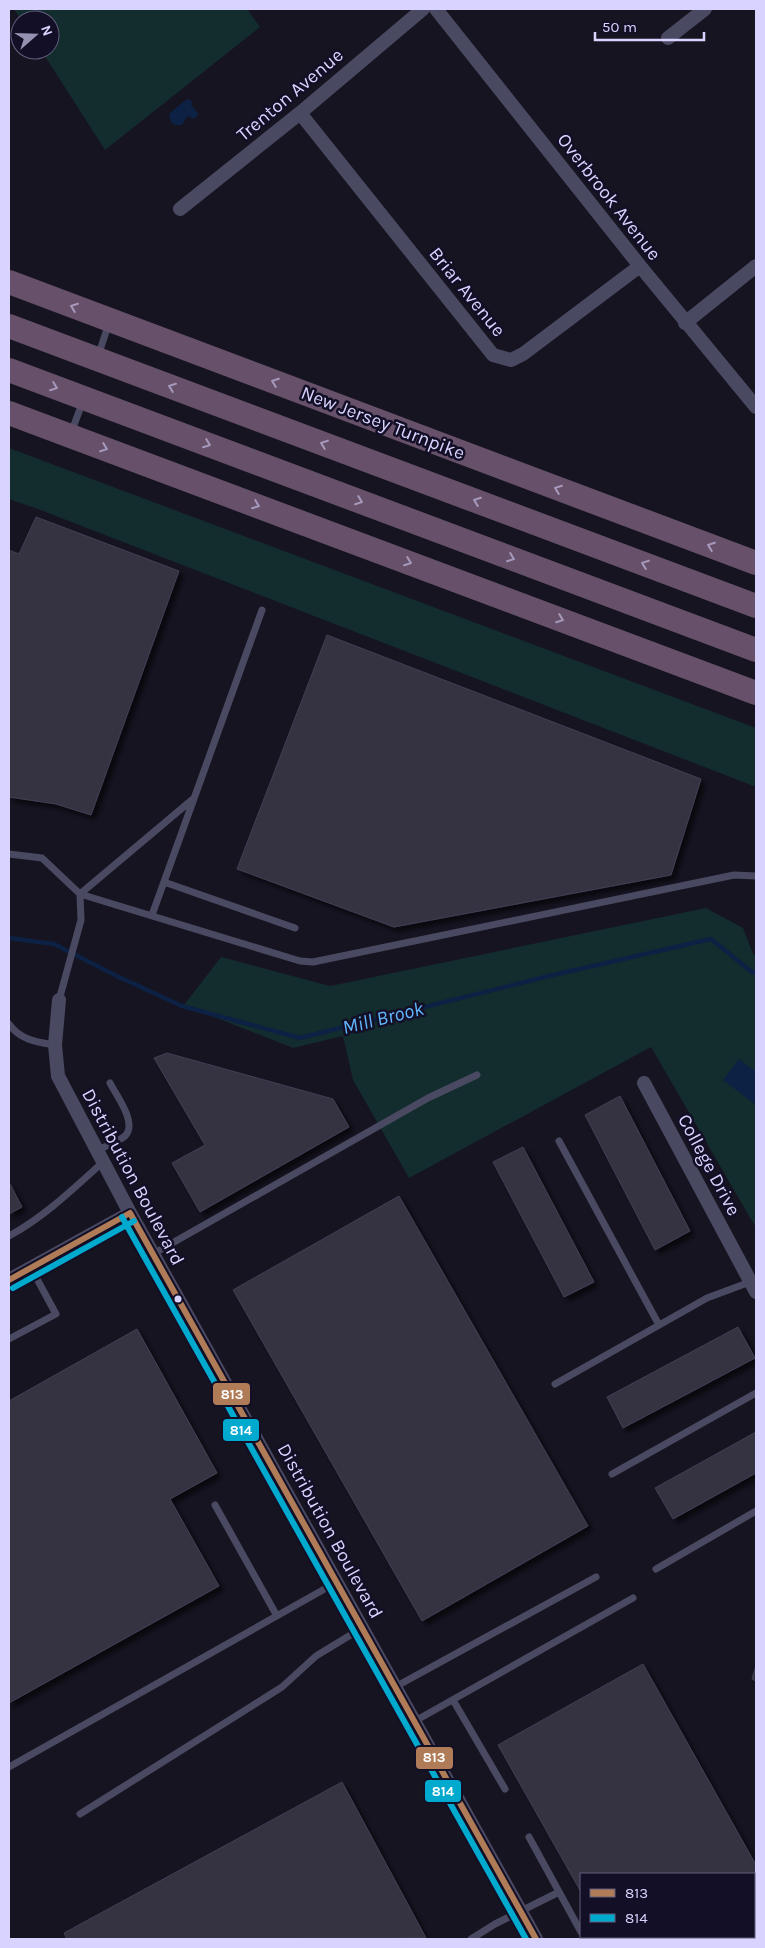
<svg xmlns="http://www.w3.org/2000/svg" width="765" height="1948" font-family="Karla,sans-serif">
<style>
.green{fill:#132c2d}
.water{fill:#0d2144}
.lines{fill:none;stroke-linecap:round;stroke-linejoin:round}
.stream{stroke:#0d2144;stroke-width:4.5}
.building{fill:#343243;stroke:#433f54;filter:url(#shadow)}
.lane{stroke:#4a4962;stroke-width:7}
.street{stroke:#4a4962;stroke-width:14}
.highway{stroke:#67516a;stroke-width:24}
.bus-1-casing{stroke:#130f26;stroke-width:10}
.bus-2-casing{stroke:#130f26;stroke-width:10}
.bus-1{stroke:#b07c57;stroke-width:6}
.bus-2{stroke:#00a9ce;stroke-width:6}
.oneway{stroke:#a699bc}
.bus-dot{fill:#d9d4ff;stroke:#130f26;stroke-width:2}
.labels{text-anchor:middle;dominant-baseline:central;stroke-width:5;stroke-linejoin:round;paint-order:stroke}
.street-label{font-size:19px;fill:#d9d4ff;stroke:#130f26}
.water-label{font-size:20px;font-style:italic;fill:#62b6ff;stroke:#130f26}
.line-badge{stroke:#130f26;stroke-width:2}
.badge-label{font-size:14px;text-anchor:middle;font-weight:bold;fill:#fff}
</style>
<defs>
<filter id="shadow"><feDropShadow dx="4.5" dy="4.5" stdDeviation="2.5" flood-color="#0009"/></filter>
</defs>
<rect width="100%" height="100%" fill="#161421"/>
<path class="green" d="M14 9H247L260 27 105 150 41 50H50V20H21Z
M9 448 756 728V787L38 509 9 499Z
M706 908 743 928 753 954 756 956V1228L651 1047 409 1178 353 1080 343 1036 293 1048 184 1005 221 957 330 986Z"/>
<path class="water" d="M187 99 192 101 191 105 198 113V115L194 119 188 116 182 125H175L171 122 169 114Z
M739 1059 756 1072V1105L723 1080Z"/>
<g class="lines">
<path class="stream" d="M9 938 54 944 119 977 182 1006 300 1038 549 976 711 939 752 972 756 973"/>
</g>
<path class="building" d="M36 517 179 571 91 815 56 804 9 797V550L19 554Z
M327 635 701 779 671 875 394 927 237 869Z
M167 1053 333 1099 349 1127 200 1212 172 1163 205 1145 154 1058Z
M620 1096 690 1231 655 1250 585 1115Z
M523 1147 594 1282 564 1297 493 1162Z
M9 1182 22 1207 9 1214Z
M399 1196 588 1526 422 1621 233 1290Z
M738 1327 755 1358 623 1428 607 1397Z
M137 1329 217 1473 170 1499 219 1586 9 1703V1401Z
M756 1432V1473L673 1519 655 1488Z
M643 1664 756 1865V1939H608L606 1937H754V1874H581V1892L498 1745Z
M756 1665V1681L752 1679Z
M342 1782 426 1938 67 1939 64 1933Z"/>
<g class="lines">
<path class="lane" d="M98 356 109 323
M71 433 83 401
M9 854 42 858 80 894 81 920 59 1000
M164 882 295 928
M80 894 300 961 313 962 734 875 756 876
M80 894 193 799
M152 915 262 610
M9 1024C20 1040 37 1042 55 1045
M559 1141 659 1325
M97 1151C105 1146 118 1142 125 1136 138 1123 116 1095 110 1083
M9 1236C44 1217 73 1189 103 1162
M153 1254 428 1098 477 1075
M9 1339 56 1314 31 1268
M555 1384 707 1298 750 1282
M612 1474 756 1393
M215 1505 277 1616
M656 1569 756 1511
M395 1687 596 1577
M453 1700 505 1789
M415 1721 633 1598
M9 1767 337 1582
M80 1814 282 1687 316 1656 362 1628
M529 1837 581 1932
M584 1937 585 1939
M471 1939 495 1924 559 1892"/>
<path class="street" d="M436 9 640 266 756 407
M668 38 705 9
M300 113 493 355 511 360 523 354 640 266
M180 209 300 113 423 9
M685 323 756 266
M59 1000 55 1045 58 1076 130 1213 536 1939
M644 1083 756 1292
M9 1280 130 1213"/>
<path class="highway" d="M9 282 756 563
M9 326 756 606
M9 370 756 650
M9 413 756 693"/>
<defs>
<path id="bus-1" d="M130 1213 536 1939
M9 1280 130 1213"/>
<path id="bus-2" d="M122 1217 526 1939
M13 1288 134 1221"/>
</defs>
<use href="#bus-1" class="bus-1-casing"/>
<use href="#bus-2" class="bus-2-casing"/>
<use href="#bus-1" class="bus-1"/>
<use href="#bus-2" class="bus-2"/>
</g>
<defs><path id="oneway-chevron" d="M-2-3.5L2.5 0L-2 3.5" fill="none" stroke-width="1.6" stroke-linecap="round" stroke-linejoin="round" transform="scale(1.25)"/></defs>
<g class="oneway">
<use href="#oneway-chevron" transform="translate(74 307) rotate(-159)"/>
<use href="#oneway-chevron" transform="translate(275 382) rotate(-159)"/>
<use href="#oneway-chevron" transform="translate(54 387) rotate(21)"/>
<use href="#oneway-chevron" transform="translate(172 387) rotate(-159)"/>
<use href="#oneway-chevron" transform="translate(207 444) rotate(21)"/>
<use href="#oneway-chevron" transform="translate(324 444) rotate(-159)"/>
<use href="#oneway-chevron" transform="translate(104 448) rotate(21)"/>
<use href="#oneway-chevron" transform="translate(558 489) rotate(-159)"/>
<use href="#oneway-chevron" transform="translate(359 501) rotate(21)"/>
<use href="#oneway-chevron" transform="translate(477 501) rotate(-159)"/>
<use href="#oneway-chevron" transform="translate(256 505) rotate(21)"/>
<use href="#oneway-chevron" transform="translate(711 546) rotate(-159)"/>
<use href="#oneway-chevron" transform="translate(511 558) rotate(21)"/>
<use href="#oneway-chevron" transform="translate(408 562) rotate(21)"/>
<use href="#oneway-chevron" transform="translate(645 564) rotate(-159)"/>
<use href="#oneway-chevron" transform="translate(560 619) rotate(21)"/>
</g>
<circle class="bus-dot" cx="178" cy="1299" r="4.5"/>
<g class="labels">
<g class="street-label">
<text transform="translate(290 95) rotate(-40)">Trenton Avenue</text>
<text transform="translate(609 197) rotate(52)">Overbrook Avenue</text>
<text transform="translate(467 292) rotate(51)">Briar Avenue</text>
<text transform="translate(383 423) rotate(21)">New Jersey Turnpike</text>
<text transform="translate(709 1165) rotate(62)">College Drive</text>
<text transform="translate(133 1177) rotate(62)">Distribution Boulevard</text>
<text transform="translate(330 1531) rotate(61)">Distribution Boulevard</text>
</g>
<g class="water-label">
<text transform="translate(383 1018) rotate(-14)">Mill Brook</text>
</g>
</g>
<g class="line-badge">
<rect x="212" y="1382" width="39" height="24" rx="5" fill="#b07c57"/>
<rect x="222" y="1418" width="38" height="24" rx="5" fill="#00a9ce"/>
<rect x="415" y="1746" width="39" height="24" rx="5" fill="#b07c57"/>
<rect x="424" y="1779" width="38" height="24" rx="5" fill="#00a9ce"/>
</g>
<g class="badge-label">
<text x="232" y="1399">813</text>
<text x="241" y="1435">814</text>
<text x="434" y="1762">813</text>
<text x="443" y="1796">814</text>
</g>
<rect width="765" height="1948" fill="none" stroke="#d9d4ff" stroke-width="20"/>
<rect x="580" y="1873" width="175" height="65" fill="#130f26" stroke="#625e7d"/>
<rect x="590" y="1889" width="25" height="8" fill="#b07c57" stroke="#625e7d"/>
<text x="625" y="1898" font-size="15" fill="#d9d4ff">813</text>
<rect x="590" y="1914" width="25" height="8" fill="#00a9ce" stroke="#625e7d"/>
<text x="625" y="1923" font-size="15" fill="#d9d4ff">814</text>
<g transform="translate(35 35) rotate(70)"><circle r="24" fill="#130f26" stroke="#625e7d"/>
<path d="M0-4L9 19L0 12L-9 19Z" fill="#9591b1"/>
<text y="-8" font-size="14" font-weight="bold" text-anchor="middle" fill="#d9d4ff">N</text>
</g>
<path d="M595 32v8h109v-8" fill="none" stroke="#d9d4ff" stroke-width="2.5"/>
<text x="602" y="32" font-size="15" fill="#d9d4ff" stroke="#130f26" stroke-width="4" paint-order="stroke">50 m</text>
</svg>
